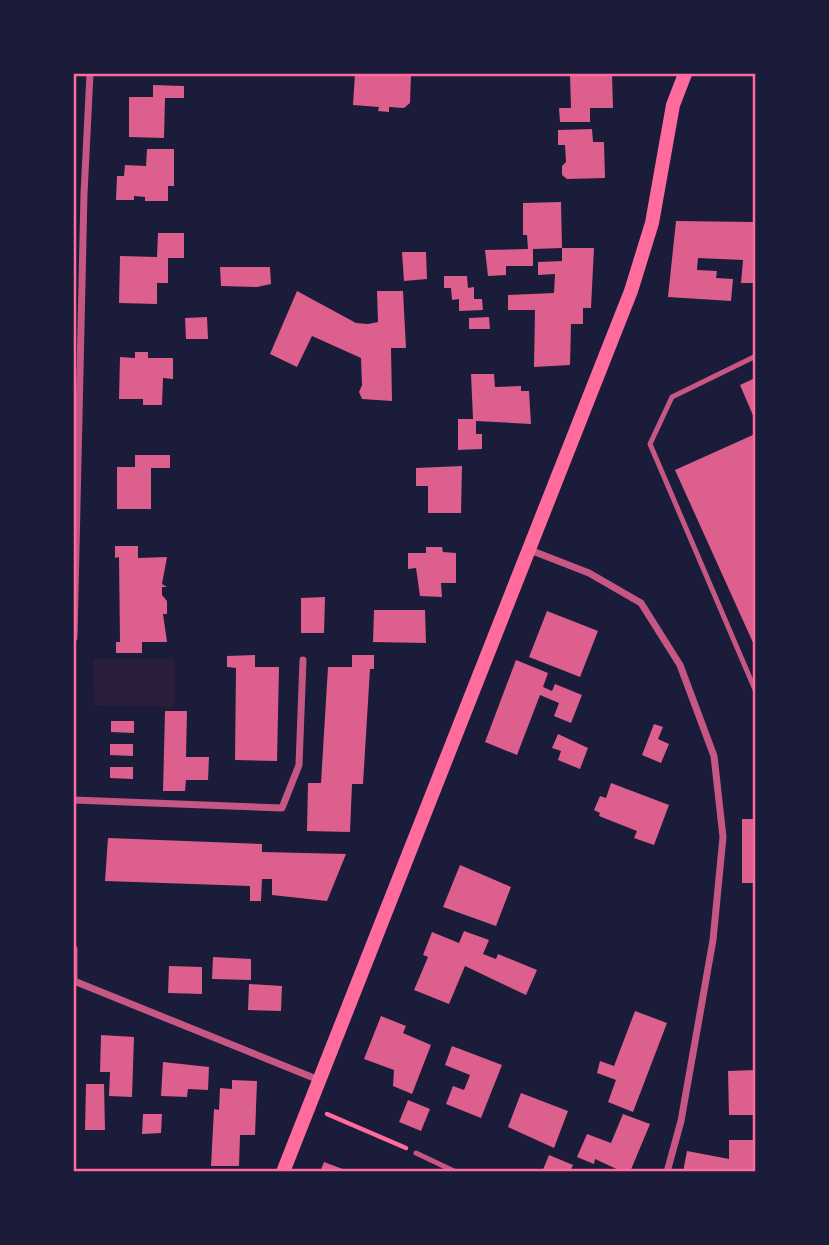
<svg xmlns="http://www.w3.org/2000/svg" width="829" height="1245" font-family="'PT Sans Narrow',sans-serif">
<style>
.green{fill:#2a1e3b}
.building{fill:#dd5f8e}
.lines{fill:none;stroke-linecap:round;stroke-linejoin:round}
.path{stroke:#ff6b9d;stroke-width:4.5}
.service{stroke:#c65784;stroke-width:5}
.minor{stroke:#c65784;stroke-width:7}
.secondary{stroke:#ff6b9d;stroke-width:14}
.neatline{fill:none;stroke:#ff6b9d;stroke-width:2.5}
</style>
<rect width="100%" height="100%" fill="#1b1b3a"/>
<path class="green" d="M93 659H175L174 707 94 705Z"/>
<path class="building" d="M355 74H411L410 103 404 108 389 107V112L378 111 379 107 353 105Z
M570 74H612L613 108H590V122H560L559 108H571Z
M153 85 184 86V98H165L164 138 129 137V97H153Z
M592 129 593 142H604L605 178 567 179 562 175V166L566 162 565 145H558V130Z
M147 149H174V186H168V201H145V197L134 196V200H116L117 176H124L125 165 146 166Z
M561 202 562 248 533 249V266H506V275L488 276 485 250 528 249 527 235H523V203Z
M676 221 755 222V283H741L743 260 698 258 697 270 717 271 716 278 733 279 731 301 668 297Z
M158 233H184V258H168V283H157V304L119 303 120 256 157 257Z
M562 248H594L591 308H583V324H571L570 365 534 367 535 310H508V295L554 293 555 274 538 275V262L562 261Z
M402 252H426L427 279 404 281Z
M220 267H270L271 284 257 287 221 286Z
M444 276H467L468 288 474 287V299H482L483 310 459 311V299L452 300 451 288H444Z
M297 291 356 323 368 324 378 322 377 291H403L406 348H391L392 401 362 399 359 392 362 385 361 358 312 336 297 367 270 354Z
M207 317 208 339H186L185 318Z
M489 317 490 329H469V318Z
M135 352H148V358H173V379L163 378 162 405H143V399H119L120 357 135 358Z
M471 374H494L495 387 521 386V391H529L531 424 476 421V434H482V449L458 450V419H473Z
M755 378V420L740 385Z
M755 434V647L675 470Z
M135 455H170V468H151V509H117V467H135Z
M462 466 461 513H428V486H416V468Z
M115 546H138V558L167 557 162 584 167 587H162V595L167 601V614H163L167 642H142V653H116V642H120L119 557 115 558Z
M426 547H442L443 552 456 553V583H441L442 597 420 596 416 568 408 569V553H426Z
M325 597 324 633H301V598Z
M374 610H425L426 643 373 642Z
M547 611 598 631 580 677 529 657Z
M255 655V667H279L277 761 235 760 236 668 227 667V656Z
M352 655H374V669H370L363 784H352L350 832 307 831 308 783H321L328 667H352Z
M516 660 548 673 543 687 552 691 555 684 582 695 571 723 554 716 559 703 540 695 517 755 485 742Z
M165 711H187L186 757H209L208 780H186L185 791H163Z
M111 721H134V733L111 732Z
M654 724 663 727 658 739 669 744 661 763 642 755Z
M558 734 588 748 580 769 558 760 561 751 552 748Z
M110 744H133V756L110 755Z
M110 767H133V779L110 778Z
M611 783 669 805 654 845 634 838 637 831 599 816 600 813 594 810 600 796 606 798Z
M742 819H755V883H742Z
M108 838 262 844V852L346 854 327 901 272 895V879H262L261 901H250V886L105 881Z
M460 865 511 887 496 926 443 907Z
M464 931 489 940 483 954 496 959 498 954 537 970 526 995 465 966 449 1004 414 990 428 957 423 955 432 932 459 943Z
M213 957 251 959V980L212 979Z
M169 966 202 967V994L168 993Z
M249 984 282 986 281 1011 248 1010Z
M635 1011 667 1023 633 1112 608 1102 616 1080 597 1073 600 1061 614 1066Z
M381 1016 406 1026 403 1033 431 1045 412 1094 393 1086 394 1070 364 1059Z
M74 1021H76V1045H74Z
M101 1035 134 1037 132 1097 109 1096 110 1072H100Z
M452 1046 502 1065 481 1118 446 1104 453 1086 464 1090 470 1075 445 1065Z
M163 1062 209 1067 208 1090 188 1089 187 1097 161 1096Z
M755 1070V1115H729L728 1071Z
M232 1080 257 1081 255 1135H240L239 1166H211L214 1109 219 1110 220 1088 232 1089Z
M86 1084H104L105 1130H85Z
M521 1093 568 1111 554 1148 508 1127Z
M408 1100 430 1109 421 1131 399 1122Z
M143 1114H162L161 1133 142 1134Z
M623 1114 650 1124 630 1172H623L595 1159 594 1164 577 1157 587 1134 611 1143Z
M729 1140H755V1172H683L687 1151 729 1159Z
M549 1155 573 1165 570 1172H542Z
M324 1162 348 1171V1172H320Z"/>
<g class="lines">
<path class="path" d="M327 1114 406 1148"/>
<path class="service" d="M756 356 672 397 650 444 756 692
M416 1153 456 1172"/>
<path class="minor" d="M530 550 589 573 641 603 680 665 714 756 723 837 713 940 681 1121 667 1172
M74 638 84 194 90 74
M74 800 282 808 299 765 303 660
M74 949V982
M74 981 319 1080"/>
<path class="secondary" d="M283 1172 631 291 652 223 673 105 685 74"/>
</g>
<rect width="829" height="1245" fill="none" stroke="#1b1b3a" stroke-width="150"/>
<rect x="75" y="75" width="679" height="1095" class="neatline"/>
</svg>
